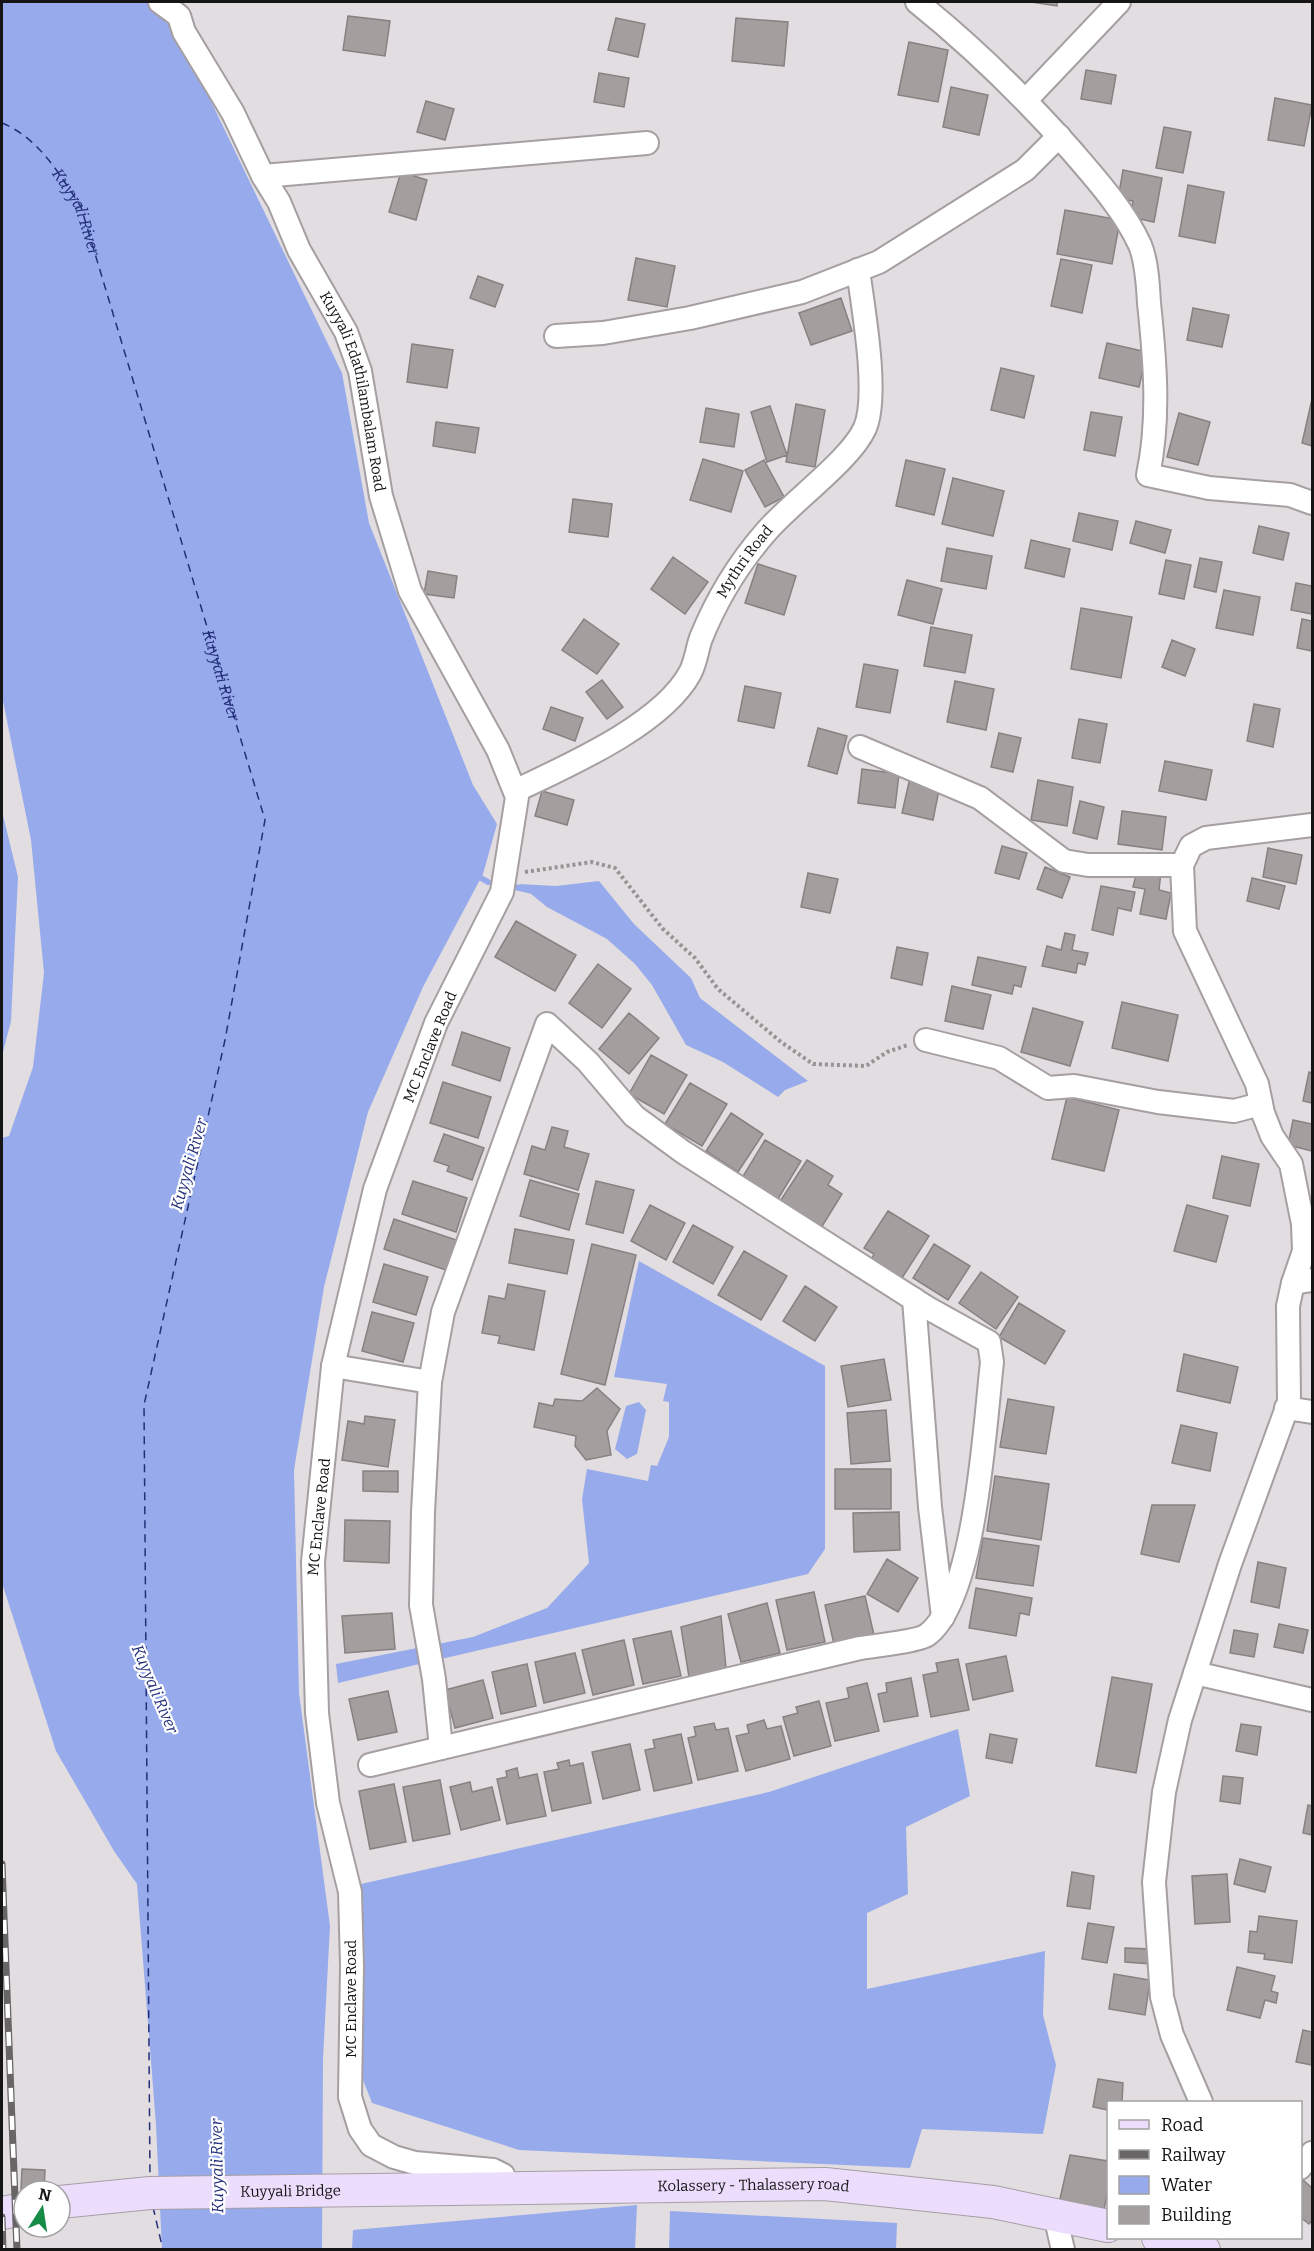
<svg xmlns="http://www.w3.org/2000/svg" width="1314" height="2251" font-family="Bitter,serif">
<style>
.water{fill:#97abec}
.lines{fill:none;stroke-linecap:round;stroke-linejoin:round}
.stream{stroke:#97abec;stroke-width:6}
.ferry{stroke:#232f79;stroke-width:1.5;stroke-dasharray:8 6;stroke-linecap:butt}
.building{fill:#a49e9e;stroke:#878181;stroke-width:1.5}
.street-casing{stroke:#a59fa2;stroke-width:26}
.secondary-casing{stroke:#a59fa2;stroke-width:34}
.path{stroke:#969395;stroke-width:4;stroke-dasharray:3 3;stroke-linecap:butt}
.street{stroke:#fff;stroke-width:22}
.secondary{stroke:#ecddfd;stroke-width:32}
.rail-casing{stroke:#676566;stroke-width:7}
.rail{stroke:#fff;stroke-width:4.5;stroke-dasharray:14;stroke-linecap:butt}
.labels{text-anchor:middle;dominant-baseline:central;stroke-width:4.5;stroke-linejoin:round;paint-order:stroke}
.street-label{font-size:15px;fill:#161516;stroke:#fff}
.water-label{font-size:16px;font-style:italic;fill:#232f79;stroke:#fff}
</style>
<rect width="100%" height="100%" fill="#e2dde0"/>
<path class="water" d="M2 2H146L179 35 342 373 369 523 473 785 497 824 483 874 423 987 368 1112 324 1287 294 1470 299 1693 330 1926 323 2059 322 2249H162L156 2125 137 1884 114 1851 56 1751 2 1583V1138L9 1136 33 1067 44 973 31 840 2 696Z
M2 811 18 877 11 1021 2 1056Z
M599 881 634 924 691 978 700 998 808 1081 785 1090 778 1097 723 1062 686 1045 652 985 635 964 607 939 547 907 519 884 556 886Z
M639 1261 825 1366V1549L808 1574 338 1683 336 1664 473 1637 547 1608 589 1563 582 1499 587 1469 648 1481 651 1465 657 1466 669 1437V1402L663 1401 667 1384 614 1377Z
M639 1402 646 1410 637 1454 627 1459 615 1449 626 1406Z
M958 1729 970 1796 906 1827 908 1894 867 1913V1989L1045 1951 1043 2015 1056 2065 1043 2134 922 2129 910 2168 519 2150 372 2103 363 2080 361 1884 769 1792Z
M637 2205 635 2249H352L353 2230Z
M670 2211 897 2223 896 2249H669Z"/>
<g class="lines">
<path class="stream" d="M481 878 488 882
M510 886 533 891"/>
<g class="ferry">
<path id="s1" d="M2 123C39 138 60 175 81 207L265 820 225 1040 144 1405 150 2179"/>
<path d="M153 2207 163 2250"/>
</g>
</g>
<path class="building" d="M1031 2H1057V6Z
M348 16 390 21 385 56 343 50Z
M616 18 645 24 638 57 608 50Z
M736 18 788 22 784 66 732 61Z
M909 42 948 50 938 102 898 95Z
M1086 70 1116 75 1111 104 1081 99Z
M599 73 629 78 624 107 594 102Z
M951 87 988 95 979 135 943 127Z
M1275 98 1312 105 1304 146 1268 140Z
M426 101 454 109 445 140 417 132Z
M1164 127 1191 132 1183 173 1156 168Z
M1123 170 1162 178 1154 222 1130 217 1133 201 1118 199Z
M401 172 427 180 416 220 389 212Z
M1188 185 1224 192 1215 243 1179 236Z
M1065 210 1120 220 1112 264 1057 254Z
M636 258 675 266 667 307 628 300Z
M1061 259 1092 265 1082 313 1051 306Z
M478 276 503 285 495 307 470 298Z
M841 298 852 331 811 345 799 313Z
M1193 308 1229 315 1222 347 1187 340Z
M1107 343 1147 352 1139 387 1099 378Z
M412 344 453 350 447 388 407 382Z
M1001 368 1034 376 1024 418 991 410Z
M1312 399V446L1302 443Z
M796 404 825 410 815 467 786 462Z
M770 406 787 455 767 462 751 412Z
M706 408 739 414 734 447 700 442Z
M1091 412 1122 417 1115 456 1084 450Z
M1179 413 1210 422 1198 465 1167 457Z
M436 422 479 428 475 453 433 446Z
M703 459 743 471 731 512 690 500Z
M764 460 784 497 765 507 745 470Z
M906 460 945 469 934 515 896 506Z
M953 478 1004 491 993 536 942 524Z
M573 499 612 504 608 537 569 532Z
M1079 513 1118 521 1112 550 1073 541Z
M1136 521 1171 530 1165 553 1130 543Z
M1259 526 1289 533 1283 560 1253 553Z
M1031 540 1070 549 1064 577 1025 568Z
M947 548 992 556 986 589 941 581Z
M673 557 708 582 685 614 651 589Z
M1200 558 1222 562 1216 592 1194 587Z
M1166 560 1191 565 1184 599 1159 594Z
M758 564 796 576 784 615 745 603Z
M428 571 457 576 454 598 424 594Z
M907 580 942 589 933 624 898 615Z
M1296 583 1312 586V614L1291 610Z
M1224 590 1260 597 1253 635 1216 628Z
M1081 608 1132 617 1121 678 1071 669Z
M584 619 619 644 597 674 562 650Z
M1302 619 1312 621V651L1297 648Z
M931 627 972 635 965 673 924 666Z
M1172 640 1195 649 1185 676 1162 667Z
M864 664 898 670 890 713 856 707Z
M602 680 623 707 607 719 586 692Z
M955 681 994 689 986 730 947 722Z
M745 686 781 693 774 728 738 721Z
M1254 704 1280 709 1273 747 1247 741Z
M551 707 583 718 575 741 543 729Z
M1079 719 1107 724 1100 763 1072 758Z
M818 728 847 736 837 774 808 766Z
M999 733 1021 738 1013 772 991 767Z
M1165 761 1212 770 1206 800 1159 791Z
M862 769 899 774 895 808 858 803Z
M910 778 940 785 933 820 902 813Z
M1038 780 1073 787 1067 826 1031 820Z
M542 791 574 800 567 825 535 816Z
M1080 801 1104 807 1097 839 1073 833Z
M1122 811 1166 817 1162 850 1118 844Z
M1002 846 1027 853 1019 879 995 873Z
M1268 848 1302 855 1296 884 1263 877Z
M1045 867 1070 877 1062 898 1037 889Z
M1138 867 1161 872 1159 890 1171 893 1166 919 1140 914 1145 889 1133 887Z
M808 873 838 879 830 913 801 907Z
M1252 878 1285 886 1279 909 1247 901Z
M1101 886 1135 892 1131 911 1118 908 1113 935 1092 930Z
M516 921 576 955 555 991 495 957Z
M1065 933 1075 935 1072 950 1088 953 1085 965 1078 963 1076 973 1042 966 1047 946 1061 950Z
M897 947 928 953 922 985 891 978Z
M978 957 1026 967 1021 987 1014 985 1012 994 972 985Z
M598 964 631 989 602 1028 569 1003Z
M952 986 991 995 983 1029 945 1021Z
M1122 1002 1178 1015 1168 1061 1112 1048Z
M1033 1008 1083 1022 1070 1066 1021 1052Z
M629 1013 659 1038 629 1074 599 1049Z
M462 1032 510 1048 500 1081 452 1065Z
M651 1055 687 1075 664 1114 629 1094Z
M1309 1072 1312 1073V1103L1303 1101Z
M443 1082 491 1097 478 1138 430 1123Z
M690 1083 727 1104 702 1146 665 1124Z
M1067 1097 1119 1110 1104 1171 1052 1159Z
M731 1113 763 1134 738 1172 706 1151Z
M1293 1120 1312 1124V1151L1288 1145Z
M552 1127 568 1131 564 1147 589 1154 578 1190 524 1174 532 1146 545 1150Z
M444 1134 484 1148 472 1180 447 1171 449 1166 434 1161Z
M765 1140 801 1161 778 1199 742 1178Z
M1222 1156 1259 1164 1250 1206 1213 1198Z
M807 1160 833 1176 828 1185 842 1194 821 1228 777 1206Z
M530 1180 579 1194 569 1230 520 1216Z
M413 1181 467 1198 456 1232 402 1214Z
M596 1181 634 1190 623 1233 586 1224Z
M650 1205 685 1223 666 1260 631 1241Z
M1187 1205 1228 1216 1216 1262 1174 1251Z
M888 1211 929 1236 902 1278 868 1265 874 1254 864 1248Z
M394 1219 456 1240 446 1270 384 1249Z
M693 1225 733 1247 713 1284 673 1262Z
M515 1229 574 1240 567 1274 509 1263Z
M592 1244 636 1255 605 1385 561 1374Z
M934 1244 970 1266 948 1300 913 1278Z
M744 1251 787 1276 761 1320 718 1295Z
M384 1264 428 1277 416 1315 373 1302Z
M981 1272 1018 1297 996 1329 959 1303Z
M508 1284 545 1291 534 1350 498 1343 500 1336 482 1333 489 1296 505 1299Z
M805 1286 837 1307 815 1341 783 1321Z
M1019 1303 1065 1331 1045 1364 999 1337Z
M372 1312 414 1323 403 1362 362 1351Z
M1184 1354 1238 1367 1230 1403 1177 1391Z
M884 1359 891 1400 848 1407 841 1366Z
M597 1388 620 1409 607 1431 611 1455 586 1460 575 1446 576 1436 534 1427 539 1403 553 1406 555 1399 582 1401Z
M1008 1399 1054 1407 1046 1454 1000 1447Z
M886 1410 890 1461 851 1464 847 1413Z
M365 1416 395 1420 388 1467 342 1460 348 1421 364 1424Z
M1181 1425 1217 1433 1210 1471 1172 1463Z
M835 1469H891V1509H835Z
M363 1471H398V1492L363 1491Z
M995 1476 1049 1484 1041 1540 987 1531Z
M1152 1505H1195L1179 1562 1141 1554Z
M899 1512 900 1550 854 1552 853 1513Z
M345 1520 390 1521 389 1563 344 1561Z
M983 1538 1039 1546 1033 1586 976 1578Z
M887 1559 918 1578 898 1612 867 1594Z
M1258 1562 1286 1568 1279 1608 1251 1602Z
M976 1588 1032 1598 1029 1615 1020 1613 1016 1636 969 1628Z
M814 1592 825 1642 787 1650 776 1600Z
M865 1596 874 1635 834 1644 825 1605Z
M767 1603 780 1653 741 1662 728 1614Z
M392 1613 395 1649 345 1653 342 1616Z
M721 1616 726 1668 689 1677 681 1627Z
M1279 1624 1308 1630 1303 1653 1274 1647Z
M1234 1630 1258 1634 1254 1657 1230 1653Z
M671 1631 681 1676 643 1684 633 1639Z
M624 1640 634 1685 593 1695 582 1650Z
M575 1653 585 1693 544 1703 535 1662Z
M1006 1656 1013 1691 973 1700 966 1664Z
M958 1659 969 1710 931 1717 923 1675 938 1672 936 1663Z
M527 1664 536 1706 501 1714 492 1672Z
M1112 1677 1152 1684 1136 1773 1096 1766Z
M911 1678 918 1716 884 1722 878 1694 887 1692 886 1683Z
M483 1680 493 1718 455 1728 445 1690Z
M867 1683 879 1731 835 1741 826 1703 849 1698 847 1688Z
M388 1691 397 1732 358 1740 349 1699Z
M819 1701 831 1746 794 1756 783 1717 798 1713 796 1707Z
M764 1720 767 1729 781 1726 790 1759 746 1771 736 1736 749 1733 747 1725Z
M714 1723 716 1730 728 1728 738 1771 698 1780 688 1738 696 1736 694 1727Z
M1241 1724 1261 1727 1257 1755 1236 1751Z
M681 1734 692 1783 654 1791 645 1750 655 1748 653 1740Z
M990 1734 1017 1739 1012 1763 986 1758Z
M630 1744 640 1790 603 1799 592 1752Z
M569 1760 570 1766 583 1763 591 1803 552 1811 544 1772 559 1769 557 1763Z
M517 1768 519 1778 537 1774 546 1816 507 1824 497 1779 507 1777 506 1771Z
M1223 1776 1243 1778 1240 1804 1220 1801Z
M440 1780 450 1834 413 1841 403 1787Z
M470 1782 472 1792 492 1787 500 1820 461 1830 450 1787Z
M394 1784 406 1842 370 1849 359 1791Z
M1308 1805 1312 1806V1835L1303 1833Z
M1240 1859 1271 1867 1265 1892 1234 1884Z
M1072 1872 1094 1876 1090 1909 1067 1906Z
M1227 1874 1230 1922 1195 1924 1192 1876Z
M1259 1916 1297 1921 1292 1963 1264 1959 1265 1954 1248 1952 1250 1931 1257 1932Z
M1088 1923 1114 1927 1107 1963 1082 1959Z
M1125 1948 1152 1949 1151 1964 1125 1962Z
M1237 1967 1275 1976 1271 1991 1278 1993 1276 2003 1265 2000 1260 2018 1227 2010Z
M1114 1974 1150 1980 1145 2015 1109 2009Z
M1303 2030 1312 2032V2065L1296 2062Z
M1098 2079 1123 2083 1122 2102H1108V2110L1093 2107Z
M1070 2155 1108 2161V2190L1104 2210 1059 2203Z
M22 2169 45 2170 44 2190 21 2189Z
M1302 2179 1312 2188V2220L1309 2224 1300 2217Z"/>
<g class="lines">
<defs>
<g id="street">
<path id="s2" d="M160 2 179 16 184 32 233 113 263 176 279 202 299 250 346 332 360 371 381 496 410 591 498 750 517 797 502 892 436 1023 375 1189 333 1366 313 1562 317 1713 328 1803 350 1892 352 1966 350 2097 360 2129 371 2145 394 2157 415 2163 493 2170 503 2175 501 2190"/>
<path d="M917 2C973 47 1023 96 1071 150 1096 179 1124 210 1140 245 1147 262 1148 286 1149 303 1155 360 1160 419 1148 475L1209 488 1290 495 1312 503"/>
<path d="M1026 100 1119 2"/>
<path d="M263 176 647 143"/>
<path d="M556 336 603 333 690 318 802 292 879 262 1025 170 1059 136"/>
<path d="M860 747 980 798 1064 861 1088 865H1182"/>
<path id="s3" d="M515 791C567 766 662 725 690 673 696 662 697 649 701 638 716 601 739 563 765 533 791 502 850 461 865 428 879 395 863 307 858 270"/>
<path d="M926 1040 999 1058 1048 1088 1074 1086 1158 1102 1234 1111 1261 1104"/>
<path d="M1293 1283 1304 1251 1303 1224 1291 1164 1272 1136 1263 1113 1257 1084 1185 931 1182 865 1191 846 1206 838 1312 825"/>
<path d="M914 1299 930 1507 943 1617"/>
<path d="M333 1366 430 1382 443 1312 547 1024 588 1062 634 1116 683 1152 926 1307 989 1342 992 1362C985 1422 976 1599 927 1635 919 1641 873 1646 860 1648L370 1765"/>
<path d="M430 1382 423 1512 421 1605 434 1679 441 1748"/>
<path d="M1286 1408 1312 1412"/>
<path d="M1195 1673 1312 1700"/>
<path d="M1201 2102 1172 2035 1162 1997 1154 1882 1164 1792 1180 1720 1230 1564 1289 1402 1288 1306 1293 1283 1312 1280"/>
<path d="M1300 2168 1312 2153"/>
<path d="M1055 2215 1063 2250"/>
</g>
<g id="secondary">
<path id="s4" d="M60 2202 150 2193 825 2184 993 2202 1108 2226"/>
<path d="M2 2213 24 2209"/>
<path d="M1158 2238 1204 2250"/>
</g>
</defs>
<use href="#street" class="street-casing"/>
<use href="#secondary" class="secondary-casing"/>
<path class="path" d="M525 872 592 862 615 868 663 929 695 958 718 989 781 1042 813 1064 866 1066 887 1052 908 1045"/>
<use href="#street" class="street"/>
<use href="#secondary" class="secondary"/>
<defs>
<path id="rail" d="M2 1864 17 2250
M2 2217 3 2250"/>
</defs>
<use href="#rail" class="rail-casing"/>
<use href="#rail" class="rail"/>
</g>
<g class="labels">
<g class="street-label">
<text stroke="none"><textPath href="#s2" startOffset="441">Kuyyali Edathilambalam Road</textPath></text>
<text stroke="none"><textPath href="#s3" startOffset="339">Mythri Road</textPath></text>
<text transform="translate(430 1047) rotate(-68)">MC Enclave Road</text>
<text transform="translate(319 1517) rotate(-84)">MC Enclave Road</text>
<text transform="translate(351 1999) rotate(-90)">MC Enclave Road</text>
<text stroke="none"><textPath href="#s4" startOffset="694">Kolassery - Thalassery road</textPath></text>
<text stroke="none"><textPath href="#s4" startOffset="231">Kuyyali Bridge</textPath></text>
</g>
<g class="water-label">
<text stroke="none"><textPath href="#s1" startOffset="120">Kuyyali River</textPath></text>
<text stroke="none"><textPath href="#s1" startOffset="606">Kuyyali River</textPath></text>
<text transform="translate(189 1164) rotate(-74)">Kuyyali River</text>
<text transform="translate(155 1689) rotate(67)">Kuyyali River</text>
<text transform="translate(217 2166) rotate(-91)">Kuyyali River</text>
</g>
</g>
<rect width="1314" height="2251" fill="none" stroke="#161516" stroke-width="6"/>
<rect x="1107" y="2101" width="195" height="138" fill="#ffffff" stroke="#a2a1a2" stroke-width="1.5"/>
<rect x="1119" y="2120" width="30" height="9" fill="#ecddfd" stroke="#a2a1a2" stroke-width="1.5"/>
<text x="1161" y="2131" font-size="18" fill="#161516">Road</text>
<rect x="1119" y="2150" width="30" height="9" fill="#676566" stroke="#a2a1a2" stroke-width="1.5"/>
<text x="1161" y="2161" font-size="18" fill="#161516">Railway</text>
<rect x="1119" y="2176" width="30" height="18" fill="#97abec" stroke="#a2a1a2" stroke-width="1.5"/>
<text x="1161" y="2191" font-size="18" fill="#161516">Water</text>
<rect x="1119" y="2206" width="30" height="18" fill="#a49e9e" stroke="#a2a1a2" stroke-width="1.5"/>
<text x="1161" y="2221" font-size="18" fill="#161516">Building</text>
<g transform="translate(42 2209) rotate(12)"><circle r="28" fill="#ffffff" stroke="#a2a1a2" stroke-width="1.5"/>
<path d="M0-4.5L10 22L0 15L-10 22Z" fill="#168c47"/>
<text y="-9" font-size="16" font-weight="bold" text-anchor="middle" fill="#161516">N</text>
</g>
</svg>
